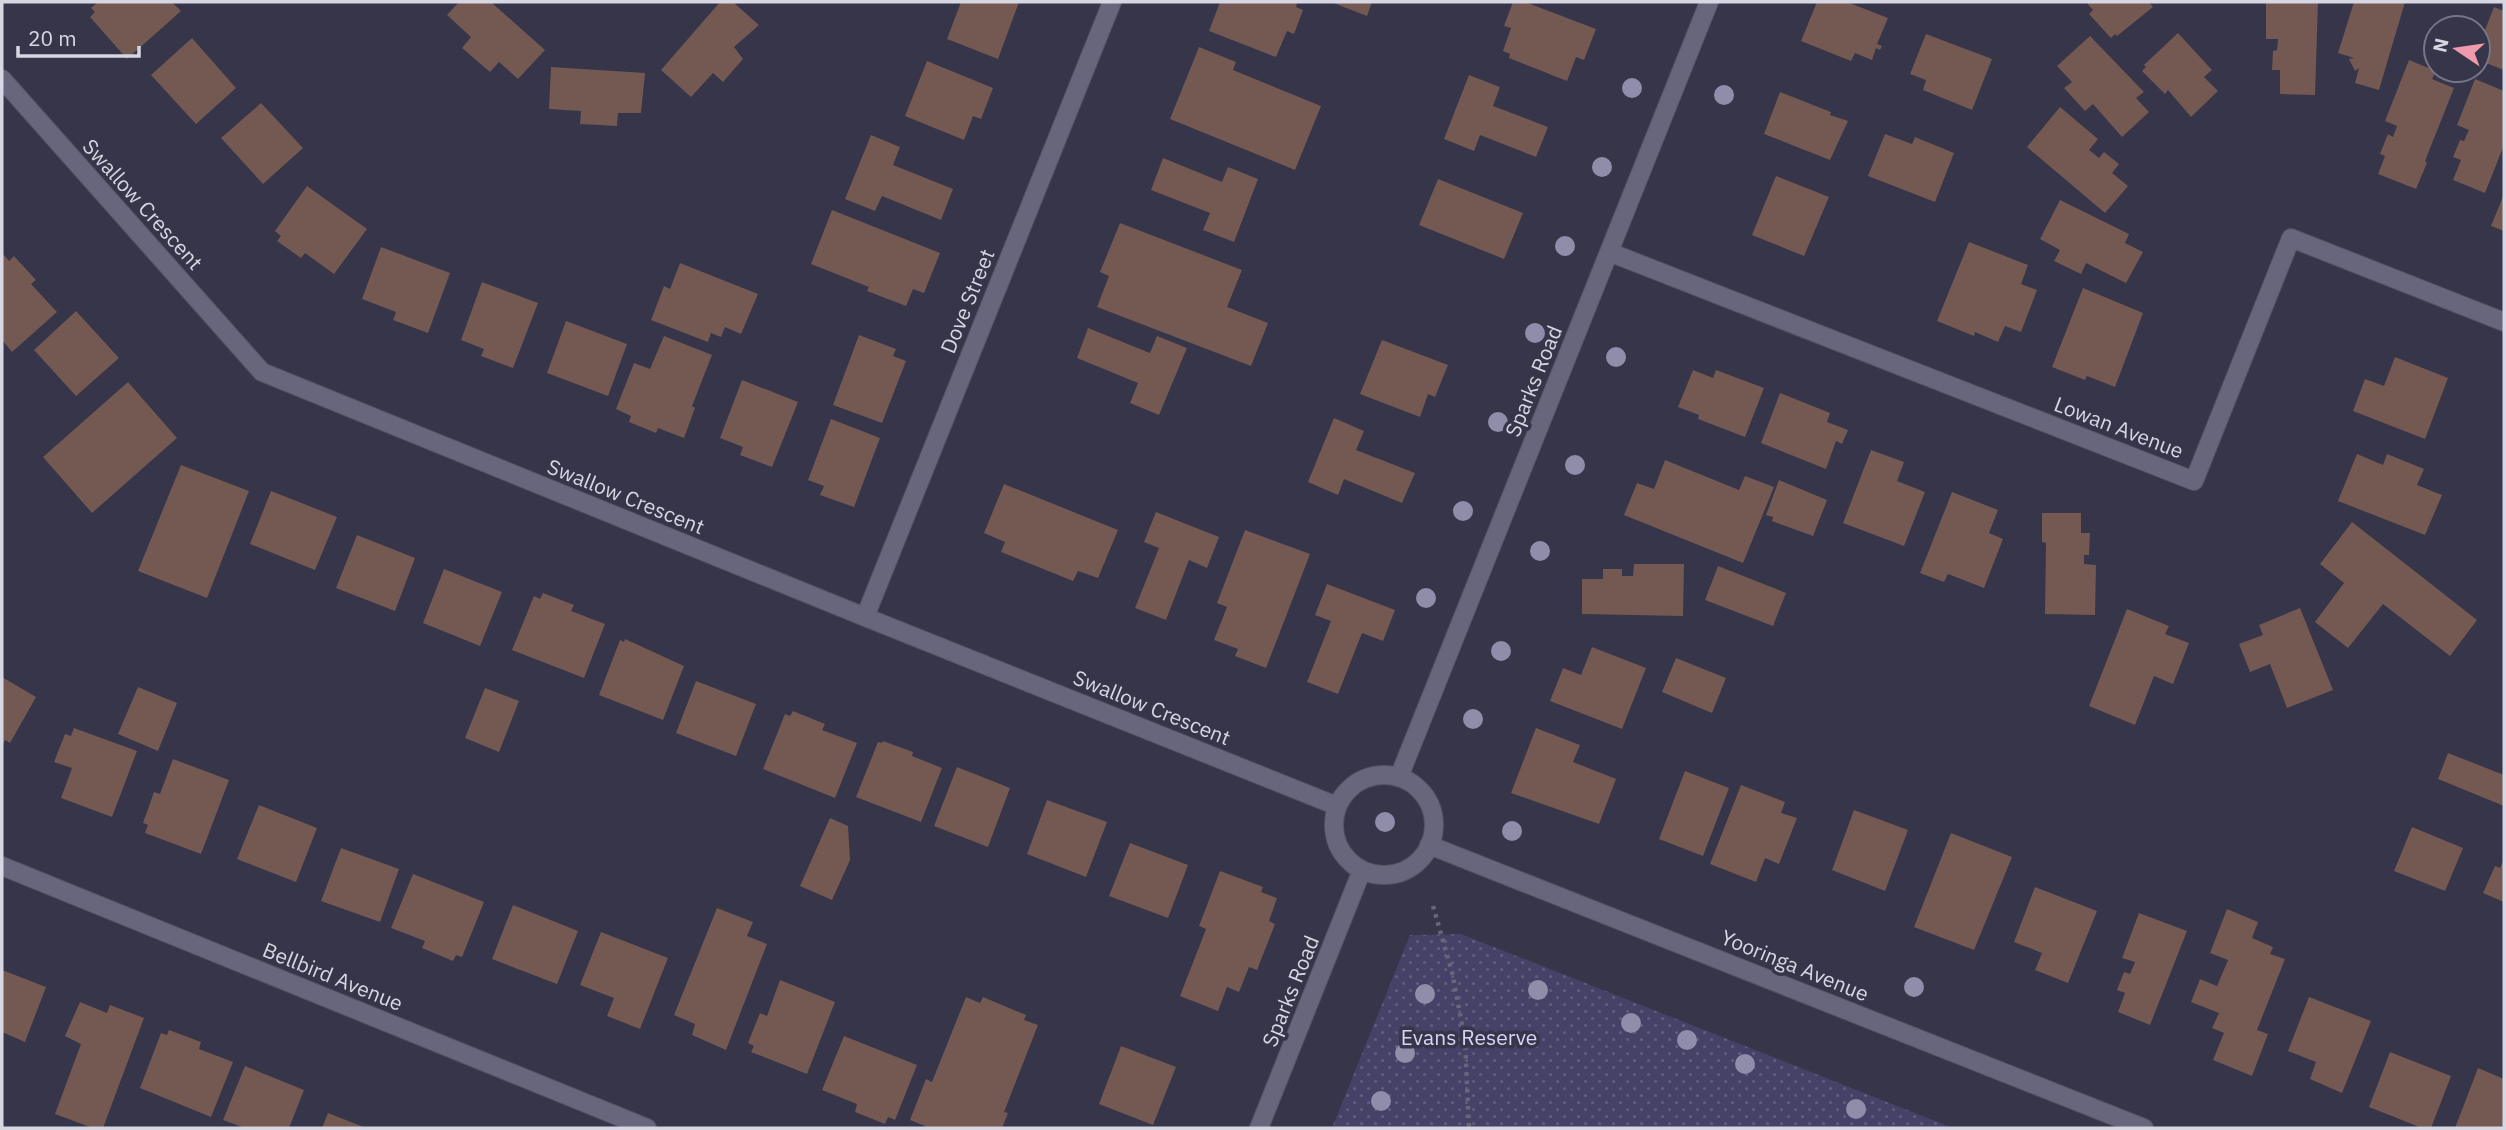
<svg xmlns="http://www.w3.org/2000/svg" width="2506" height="1130" font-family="'IBM Plex Sans',sans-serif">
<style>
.park{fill:url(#park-dots)}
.building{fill:#735952}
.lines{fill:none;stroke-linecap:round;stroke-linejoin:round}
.minor-casing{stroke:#525061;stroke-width:20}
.path{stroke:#686779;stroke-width:4.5;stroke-dasharray:3.5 5;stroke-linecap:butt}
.minor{stroke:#67667d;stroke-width:18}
.tree{fill:#8f8da9}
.labels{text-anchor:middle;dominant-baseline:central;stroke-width:7;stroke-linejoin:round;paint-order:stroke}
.street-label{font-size:21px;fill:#d7d6e3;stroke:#363549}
.park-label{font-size:21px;fill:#d7d5f8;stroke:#363549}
</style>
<defs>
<pattern id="park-dots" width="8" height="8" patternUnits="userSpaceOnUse" patternTransform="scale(1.75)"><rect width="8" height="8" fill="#454167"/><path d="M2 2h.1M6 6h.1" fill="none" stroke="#5f5c7d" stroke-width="1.8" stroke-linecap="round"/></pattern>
</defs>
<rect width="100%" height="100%" fill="#363549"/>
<path class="park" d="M1461 934 1953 1128H1332L1410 935Z"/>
<path class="building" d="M98 2H172L181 11 127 59 90 17 95 12 91 8Z
M459 2H491L545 50 518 79 499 62 490 72 462 48 471 37 447 15Z
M720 2H733L759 25 734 47 743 59 723 82 713 73 691 97 661 70Z
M961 2H1019L998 59 947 39Z
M1220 2H1293L1297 3 1296 7 1303 10 1294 34 1287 31 1276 57 1209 31Z
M1331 2H1372L1367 16Z
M1513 2H1525L1596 29 1584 60 1576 57 1567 81 1509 58 1510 54 1503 51 1511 28 1504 26Z
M1817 2H1847L1888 18 1877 44 1882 46 1880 50 1876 48 1872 60 1855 53 1851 61 1801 41Z
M2086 2H2149L2153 7 2117 36 2115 34 2111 38 2089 14 2093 10Z
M2266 2H2318L2315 95 2280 94V70H2272L2273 51 2277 50 2278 39H2266Z
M2354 2H2405L2379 90 2355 83 2359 68 2355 71 2349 59 2354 58 2338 53Z
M2494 7 2504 11V70L2478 60V48Z
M2178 33 2212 70 2204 77 2218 91 2191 117 2168 90 2165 94 2142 71 2146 67 2144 65Z
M1926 34 1992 59 1972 110 1923 90 1926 80 1910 74Z
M2090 36 2144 92 2136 98 2149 112 2122 137 2093 104 2085 111 2064 88 2072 82 2057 66Z
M192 38 236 88 196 124 151 75Z
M1199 47 1236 62 1233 70 1321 106 1295 170 1170 119Z
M2409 60 2436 71 2432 79 2454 88 2425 161 2427 163 2416 189 2378 174 2385 156 2380 154 2388 134 2393 137 2397 126 2385 121Z
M927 61 993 88 981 119 973 116 964 140 905 116Z
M551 67 645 73 641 113H618L617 126 580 124 581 111 549 109Z
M1469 75 1500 87 1493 106 1548 127 1536 157 1480 135 1474 151 1444 139Z
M2475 79 2504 91V145L2485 193 2453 180 2461 160 2453 157 2460 140 2464 141 2469 130 2457 125Z
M1780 92 1831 112 1830 115 1848 121 1830 160 1764 134Z
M261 103 303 148 263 184 221 138Z
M2060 107 2098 139 2089 150 2099 158 2104 152 2119 164 2112 173 2128 186 2105 213 2027 147Z
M1885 134 1912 144 1915 137 1954 153 1935 202 1868 176Z
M871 135 900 147 893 165 953 189 941 220 882 196 875 211 845 199Z
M1163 158 1222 182 1228 167 1258 179 1234 242 1203 230 1210 213 1151 190Z
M1776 176 1829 197 1804 256 1752 235Z
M1438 179 1523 213 1504 259 1419 225Z
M307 186 367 229 334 274 305 253 301 258 277 241 281 236 275 231Z
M2504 194V231L2491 226Z
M2060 200 2129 234 2125 243 2143 252 2126 283 2086 263 2081 274 2054 261 2060 250 2040 239Z
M832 210 940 253 924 293 913 289 906 306 867 291 869 287 811 264Z
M1120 223 1242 270 1227 307 1268 323 1251 366 1097 307 1109 276 1100 272Z
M1969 242 2028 265 2021 284 2037 290 2021 332 2005 326 1998 342 1975 332 1974 336 1937 321Z
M381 247 450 273 428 333 393 320 396 312 362 299Z
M4 255 9 261 14 256 36 280 31 284 57 312 12 352 2 340V257Z
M680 263 758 294 741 334 725 327 721 337 711 333 708 342 651 320 664 286 670 289Z
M482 282 538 303 513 368 481 356 484 349 461 340Z
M2083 288 2143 313 2115 387 2087 376 2085 380 2052 367Z
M76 311 119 358 76 396 34 350Z
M566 321 627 344 608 396 547 373Z
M1088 328 1150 353 1157 336 1187 348 1159 415 1130 403 1138 383 1077 358Z
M859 335 896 349 893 356 906 361 882 423 833 405Z
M664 336 712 355 692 406 695 408 684 438 658 428 656 433 629 422 631 416 616 409 634 363 650 369Z
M1382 340 1448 365 1435 397 1428 394 1420 417 1360 394Z
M2395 357 2448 378 2425 439 2353 411 2365 379 2384 386Z
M1693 370 1713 378 1716 370 1764 388 1745 437 1698 419 1699 415 1678 407Z
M742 380 798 402 772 467 740 455 743 447 720 438Z
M128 382 177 438 92 513 43 457Z
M1780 393 1830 413 1827 422 1848 430 1842 444 1836 441 1826 469 1761 443Z
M1334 418 1364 431 1356 450 1415 473 1402 503 1344 479 1338 495 1308 482Z
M831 419 880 438 854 507 820 495 824 486 808 480Z
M1871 450 1904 462 1897 481 1925 492 1904 546 1843 523Z
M2357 454 2383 465 2387 454 2424 469 2417 485 2442 495 2425 535 2338 501Z
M1665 460 1739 490 1745 476 1774 487 1743 563 1624 515 1637 483 1654 489Z
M181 465 249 491 207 598 138 571Z
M1779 480 1827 500 1813 536 1772 521 1773 517 1766 515Z
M1004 484 1118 530 1098 578 1078 571 1073 581 1001 552 1005 542 984 533Z
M271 491 337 517 315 570 250 544Z
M1952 492 1998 510 1989 533 2003 539 1984 588 1948 574 1944 582 1920 573Z
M1156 512 1219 537 1207 568 1189 560 1166 620 1135 608 1159 548 1144 542Z
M2042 513H2081V533H2090L2089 555H2084V564L2096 565 2095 615 2045 614 2046 543 2042 542Z
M2352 522 2477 620 2450 656 2383 604 2348 648 2315 622 2344 583 2320 564Z
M1245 530 1310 554 1266 668 1235 656 1238 649 1214 640 1227 607 1217 603Z
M357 535 415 558 395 611 336 588Z
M1634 564H1684L1683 616 1582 614V579H1603V569H1622V576H1633Z
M1718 566 1786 593 1773 626 1705 600Z
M444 569 502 592 480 646 423 623Z
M1327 584 1395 610 1383 641 1362 633 1338 694 1307 682 1331 621 1315 615Z
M543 593 574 605 571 611 605 624 584 678 512 650 534 596 540 599Z
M2300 608 2333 690 2287 708 2270 664 2250 672 2239 644 2263 635 2259 625Z
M2127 609 2169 626 2165 634 2189 643 2173 684 2154 676 2135 725 2089 706Z
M625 639 684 666 663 720 599 695 620 640 624 642Z
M1592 647 1646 668 1622 729 1550 701 1563 668 1581 675Z
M1676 658 1726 678 1712 713 1662 692Z
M2 677 36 697 10 743 5 740 2 746Z
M696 681 756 704 736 756 676 733Z
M138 687 177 703 158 751 118 734Z
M485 688 519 701 499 752 465 738Z
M793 711 825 724 822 730 857 743 835 798 763 769 785 714 790 716Z
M74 728 137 751 112 817 61 798 72 768 54 762 65 734 71 736Z
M1536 728 1580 745 1573 762 1616 779 1599 824 1511 793Z
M883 741 913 752 912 756 942 768 921 822 856 797 878 742 882 743Z
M2448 753 2504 775V806L2438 779Z
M173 759 229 780 201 854 145 833 148 825 143 823 154 792 160 794Z
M957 767 1010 788 988 847 934 826Z
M1685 771 1729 788 1703 856 1659 839Z
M1741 785 1785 802 1781 813 1797 818 1779 864 1765 858 1756 882 1710 864Z
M1047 800 1107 822 1086 877 1027 854Z
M259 805 317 828 296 882 237 859Z
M1854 810 1908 830 1885 891 1832 870Z
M830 818 848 826 850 860 832 900 800 886Z
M2412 827 2463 848 2445 891 2394 871Z
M1951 833 2012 857 1974 950 1914 927Z
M1130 843 1188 865 1168 918 1109 896Z
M341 848 399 869 380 922 321 901Z
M2504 859V902L2483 893 2495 866 2500 868Z
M1220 871 1263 887 1261 892 1277 898 1269 921 1275 924 1257 970 1249 967 1239 992 1227 987 1218 1011 1180 996 1206 929 1199 926Z
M413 874 484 902 462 957 456 955 453 961 422 948 425 941 391 928Z
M2035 887 2097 911 2068 983 2035 970 2042 953 2014 942Z
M513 905 578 931 557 984 492 959Z
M717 908 753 922 747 936 767 944 726 1050 692 1035 695 1024 674 1015Z
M2227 909 2258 922 2252 938 2273 947 2270 954 2285 959 2257 1030 2268 1034 2252 1076 2213 1060 2224 1033 2212 1028 2219 1013 2191 1002 2200 979 2217 986 2228 960 2210 953Z
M2139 913 2187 931 2150 1025 2118 1012 2125 993 2117 990 2124 972 2130 974 2135 962 2122 958Z
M601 932 668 958 640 1029 607 1016 614 998 580 985Z
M2 970 46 987 25 1042 2 1032Z
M780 980 835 1002 807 1074 751 1052 754 1046 748 1043 760 1013 767 1016Z
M966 997 980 1003 983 997 1026 1015 1024 1020 1038 1025 1004 1112 1008 1113 1002 1128H925V1126L910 1120 926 1079 932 1082Z
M2309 997 2371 1021 2342 1093 2310 1079 2316 1062 2288 1051Z
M80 1002 107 1013 110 1005 144 1018 103 1128H93L55 1114 81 1044 65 1036Z
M169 1030 201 1042 199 1049 233 1062 211 1117 140 1088 161 1033 167 1035Z
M844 1036 917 1065 895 1120 888 1117 885 1124 855 1112 857 1104 822 1090Z
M1121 1046 1176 1067 1153 1125 1099 1104Z
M2390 1052 2451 1076 2431 1128H2422L2369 1107Z
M245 1066 304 1090 289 1128H245L223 1120Z
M2478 1068 2504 1079V1128H2455Z
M328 1113 366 1128H322Z"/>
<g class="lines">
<defs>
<path id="minor" d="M2 79 262 372 865 617 1337 806
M1609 252 2194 481 2291 238 2504 322
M865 617 1112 2
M1334 825a50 50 0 1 1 100 0a50 50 0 1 1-100 0Z
M1399 777 1709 2
M1429 845 2144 1128
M2 866 647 1128
M1259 1128 1362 870"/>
</defs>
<use href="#minor" class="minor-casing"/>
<path class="path" d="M1433 906 1452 972 1465 1040 1469 1128"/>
<use href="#minor" class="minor"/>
</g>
<g class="tree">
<circle cx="1632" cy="88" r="10"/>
<circle cx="1724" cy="95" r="10"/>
<circle cx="1602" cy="167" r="10"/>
<circle cx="1565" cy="246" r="10"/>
<circle cx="1535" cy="333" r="10"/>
<circle cx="1616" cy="357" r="10"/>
<circle cx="1498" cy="422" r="10"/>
<circle cx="1575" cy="465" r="10"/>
<circle cx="1463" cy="511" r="10"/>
<circle cx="1540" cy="551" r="10"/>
<circle cx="1426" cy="598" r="10"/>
<circle cx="1501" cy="651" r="10"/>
<circle cx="1473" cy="719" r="10"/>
<circle cx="1385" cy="822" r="10"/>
<circle cx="1512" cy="831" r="10"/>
<circle cx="1914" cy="987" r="10"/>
<circle cx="1538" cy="990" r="10"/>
<circle cx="1425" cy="994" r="10"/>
<circle cx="1631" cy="1023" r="10"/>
<circle cx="1687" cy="1040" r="10"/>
<circle cx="1405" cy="1053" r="10"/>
<circle cx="1745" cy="1064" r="10"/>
<circle cx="1381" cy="1101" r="10"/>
<circle cx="1856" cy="1109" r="10"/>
</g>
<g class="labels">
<g class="street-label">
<text transform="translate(143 204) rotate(48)">Swallow Crescent</text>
<text transform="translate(967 301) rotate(-68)">Dove Street</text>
<text transform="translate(1533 381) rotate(-68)">Sparks Road</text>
<text transform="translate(2119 427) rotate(21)">Lowan Avenue</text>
<text transform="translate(626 496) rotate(22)">Swallow Crescent</text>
<text transform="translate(1152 707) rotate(22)">Swallow Crescent</text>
<text transform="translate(1795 965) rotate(22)">Yooringa Avenue</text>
<text transform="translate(333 976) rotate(22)">Bellbird Avenue</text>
<text transform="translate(1290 991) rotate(-68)">Sparks Road</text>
</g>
<g class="park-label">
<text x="1469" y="1037">Evans Reserve</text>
</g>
</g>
<rect width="2506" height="1130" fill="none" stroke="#d7d6e3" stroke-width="7"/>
<g transform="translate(2457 49) rotate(283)"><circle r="33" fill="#363549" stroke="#767587" stroke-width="2"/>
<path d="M0-5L12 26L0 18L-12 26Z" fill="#f29aad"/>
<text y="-10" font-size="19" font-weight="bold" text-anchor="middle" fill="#d7d6e3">N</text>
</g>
<path d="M18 46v10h121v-10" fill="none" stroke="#d7d6e3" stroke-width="3.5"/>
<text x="28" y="46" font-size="21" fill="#d7d6e3" stroke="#363549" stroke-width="5" paint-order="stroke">20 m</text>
</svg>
